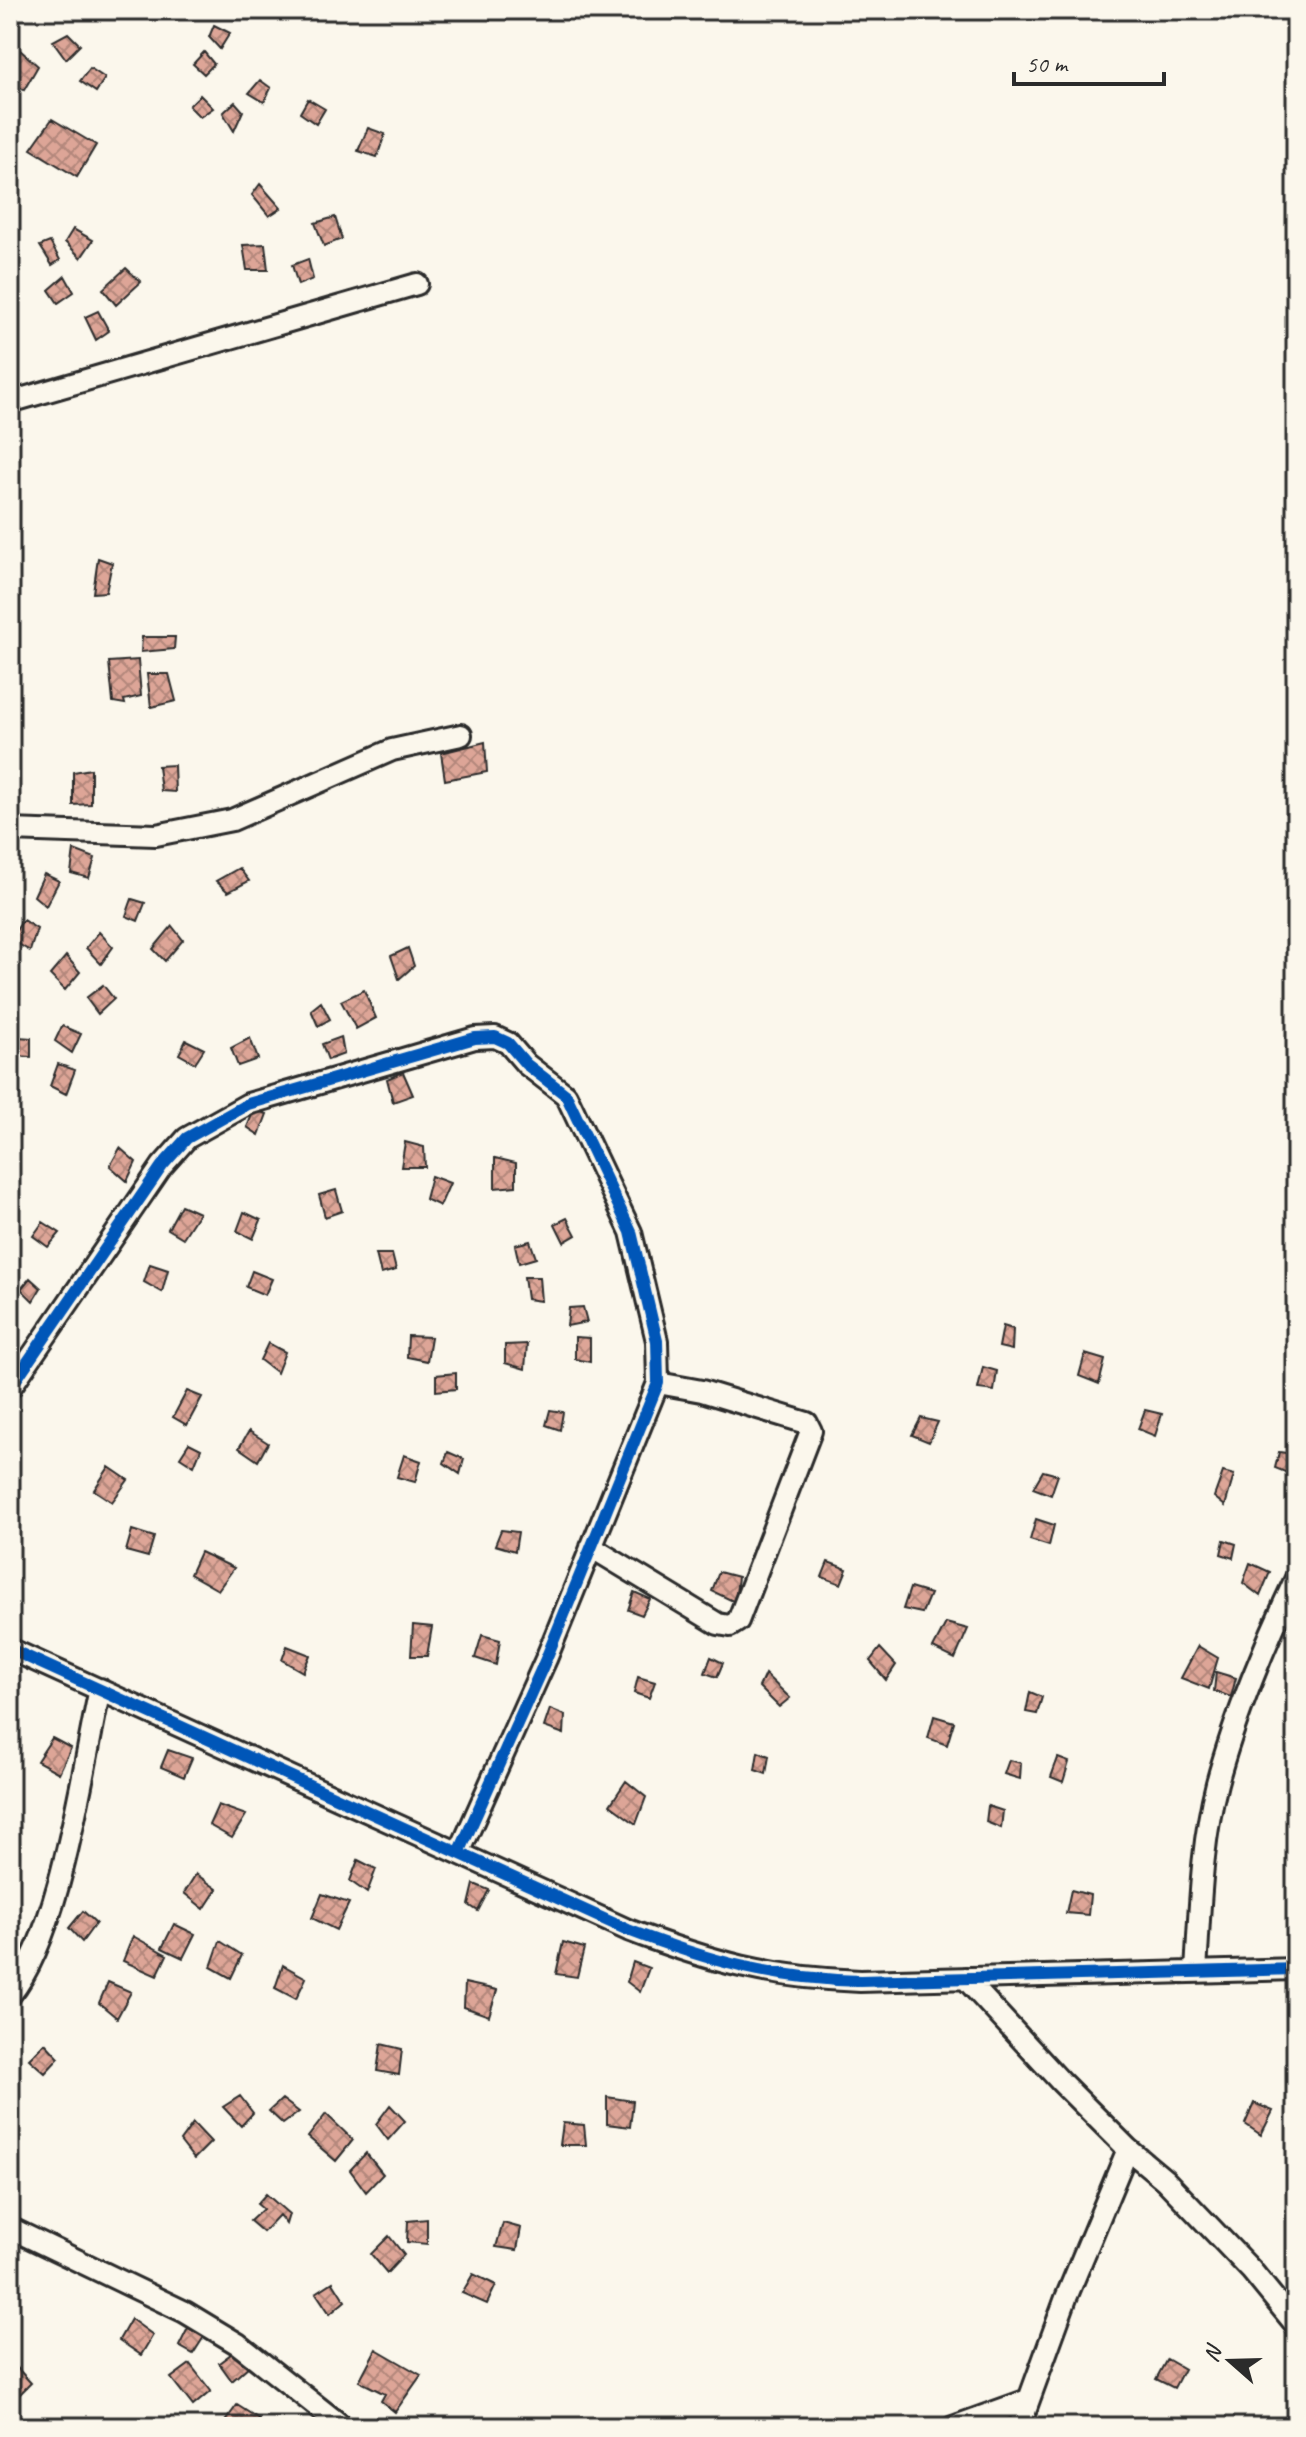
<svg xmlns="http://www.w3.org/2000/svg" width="1306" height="2437" font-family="Caveat,sans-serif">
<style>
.building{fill:url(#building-cross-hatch);stroke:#2b2b2b;stroke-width:2}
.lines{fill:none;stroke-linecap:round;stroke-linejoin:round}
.minor-casing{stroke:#2b2b2b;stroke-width:26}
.minor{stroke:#fbf7ec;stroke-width:20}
.cycleway-casing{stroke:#fbf7ec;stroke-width:17}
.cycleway{stroke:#0057b8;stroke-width:12}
</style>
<defs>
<pattern id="building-cross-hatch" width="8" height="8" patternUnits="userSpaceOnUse" patternTransform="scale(2)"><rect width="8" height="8" fill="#dda597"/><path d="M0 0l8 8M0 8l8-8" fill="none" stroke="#b3877b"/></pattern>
</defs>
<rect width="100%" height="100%" fill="#fbf7ec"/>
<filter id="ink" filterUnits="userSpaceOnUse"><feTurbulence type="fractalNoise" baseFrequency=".0125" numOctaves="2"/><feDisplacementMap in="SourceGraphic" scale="16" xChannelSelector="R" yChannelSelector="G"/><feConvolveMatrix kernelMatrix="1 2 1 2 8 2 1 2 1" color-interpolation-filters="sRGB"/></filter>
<g filter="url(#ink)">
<path class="building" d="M214 25 230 33 220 49 209 37Z
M68 33 80 45 66 59 53 41Z
M20 50 38 66 24 90 10 81V72Z
M204 52 214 64 204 74 193 64Z
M90 68 105 78 96 92 80 81Z
M260 80 271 88 264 102 249 93Z
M200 95 213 108 200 117 189 106Z
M308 99 325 109 316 124 300 113Z
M235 102 243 111 234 131 223 113Z
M52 119 96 145 77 177 31 149Z
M368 128 385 134 377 157 358 151Z
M260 184 281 208 269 216 252 195Z
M335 217 342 239 324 246 315 223Z
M73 229 93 240 81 258 65 242Z
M50 242 60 260 52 265 40 246Z
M265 244 268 270H247L243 245Z
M308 259 313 279 298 285 292 265Z
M126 268 141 282 116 305 103 289Z
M65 276 74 292 58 303 49 290Z
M98 311 109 331 96 340 85 317Z
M98 558 112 563 106 592 93 593Z
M142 637H175L174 649 141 652Z
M138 660 141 696 124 700 125 704 113 702 109 662Z
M147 674H169L176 701 151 707Z
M485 742 487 772 445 780 441 753Z
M174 765 175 792 161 791 158 766Z
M91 769V804L73 805V772Z
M74 850 95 858 89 878 71 873Z
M239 868 249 881 228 892 216 881Z
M44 874 59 881 46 906 34 896Z
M132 899 145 903 138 921 126 916Z
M23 920 37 929 30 951 10 939Z
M172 926 183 940 165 961 153 949Z
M99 932 113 947 101 964 86 948Z
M408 948 414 966 399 979 391 956Z
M66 956 80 972 65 990 50 975Z
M103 985 114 999 98 1014 86 998Z
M364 990 376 1018 356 1029 341 1001Z
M321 1002 330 1019 318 1026 311 1010Z
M62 1026 81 1034 72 1053 55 1041Z
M18 1037 31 1038V1057L18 1056Z
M341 1037 344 1054 328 1060 322 1044Z
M250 1038 258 1059 238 1066 231 1048Z
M186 1040 204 1049 195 1063 179 1054Z
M58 1064 75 1070 66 1094 50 1086Z
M403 1072 413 1095 393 1102 387 1079Z
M254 1110 267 1114 259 1135 247 1127Z
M405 1142 424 1147 425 1167H401Z
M120 1148 136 1162 127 1181 110 1166Z
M495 1158 516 1163V1186L495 1188Z
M431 1176 450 1183 440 1206 425 1199Z
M336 1190 342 1211 325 1217 319 1195Z
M181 1205 199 1213 183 1238 168 1229Z
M244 1212 261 1220 253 1239 237 1231Z
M567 1218 576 1235 564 1242 555 1224Z
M43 1222 60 1233 48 1247 33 1236Z
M530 1241 536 1258 519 1263 515 1245Z
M376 1254H392L396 1270 381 1274Z
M150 1264 168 1270 162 1292 144 1282Z
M252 1271 272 1279 265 1295 246 1287Z
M524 1277H539L541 1301 527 1299Z
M30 1278 41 1288 33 1301 21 1289Z
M583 1307 587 1322 567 1326 569 1308Z
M1003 1326 1013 1329 1012 1350 999 1347Z
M408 1336 431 1337 427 1361 407 1357Z
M575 1337 590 1338V1362L575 1359Z
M268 1343 285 1352 277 1373 260 1360Z
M527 1344 525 1369 505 1363V1345Z
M1085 1354 1105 1360 1099 1384 1079 1376Z
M983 1367 997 1371 994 1391 978 1389Z
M456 1373V1389L436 1391V1375Z
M187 1391 202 1397 187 1425 173 1417Z
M550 1410 563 1412 560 1430 546 1425Z
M1145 1410 1162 1414 1155 1436 1138 1429Z
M921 1418 938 1422 929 1442 912 1435Z
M249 1431 268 1443 258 1461 239 1448Z
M189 1443 201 1449 194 1466 180 1457Z
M448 1452 464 1459 460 1474 444 1463Z
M1279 1452 1295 1454 1290 1474 1275 1468Z
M404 1455 421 1461 415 1482 397 1477Z
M109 1467 128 1480 112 1502 94 1490Z
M1043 1471 1058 1475 1051 1495 1033 1488Z
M1223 1472 1234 1475 1225 1506 1214 1497Z
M1036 1519 1054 1525 1049 1546 1030 1540Z
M132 1530 154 1537 148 1557 126 1551Z
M501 1530 518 1532 515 1551 495 1545Z
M1224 1540 1236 1544 1233 1558 1221 1554Z
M200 1552 234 1568 218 1590 190 1574Z
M828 1562 847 1569 841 1584 822 1577Z
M1250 1563 1270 1572 1260 1596 1243 1583Z
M719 1572 738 1577 735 1602 712 1591Z
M910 1588 930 1594 922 1613 903 1609Z
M634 1592 650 1599 642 1615 628 1610Z
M946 1623 968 1629 955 1659 933 1648Z
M413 1625 432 1627 427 1656H411Z
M482 1635 500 1640 496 1665 475 1658Z
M287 1646 310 1655 303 1672 282 1660Z
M1198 1646 1218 1658 1209 1689 1181 1678Z
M880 1648 896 1665 886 1680 870 1661Z
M711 1657 723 1663 717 1677 705 1673Z
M1216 1672 1236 1678 1231 1697 1214 1691Z
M765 1674 790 1698 779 1707 759 1687Z
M638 1677 655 1682 649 1698 634 1693Z
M1030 1692 1042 1697 1037 1714 1026 1712Z
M550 1709 565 1715 564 1734 544 1727Z
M934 1716 954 1722 947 1745 928 1738Z
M52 1738 71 1748 59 1773 37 1761Z
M168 1750 192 1758 184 1777 161 1767Z
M758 1752 769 1756 766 1774 755 1770Z
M1058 1758 1069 1762 1063 1782 1051 1777Z
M1009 1760 1021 1763 1020 1779 1004 1774Z
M626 1781 646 1797 636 1824 610 1805Z
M218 1805 246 1815 232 1838 209 1825Z
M988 1806 1003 1811 1001 1828 986 1822Z
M358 1860 376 1869 367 1893 350 1881Z
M196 1874 217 1889 204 1909 184 1893Z
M474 1884 489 1890 478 1911 469 1905Z
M1071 1890 1090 1895 1088 1915 1066 1913Z
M1290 1890H1296V1917H1291Z
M322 1894 349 1903 336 1930 312 1918Z
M83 1911 96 1923 82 1942 69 1928Z
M174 1924 195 1934 183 1958 162 1948Z
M133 1936 167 1955 157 1976 123 1961Z
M220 1941 242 1955 231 1978 211 1967Z
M563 1942 584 1948 577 1977 556 1974Z
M633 1962 649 1968 640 1992 627 1982Z
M283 1965 306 1978 296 1999 275 1988Z
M108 1982 131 1992 117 2018 99 2003Z
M465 1983 497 1990 489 2016 464 2007Z
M45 2043 59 2058 45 2073 29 2059Z
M381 2044 402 2049 399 2075 377 2071Z
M240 2096 253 2113 241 2126 223 2107Z
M607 2097 633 2101 630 2127 607 2124Z
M282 2099 299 2112 283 2124 269 2111Z
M1254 2103 1273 2111 1261 2135 1245 2124Z
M390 2105 405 2121 388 2140 376 2124Z
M326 2114 353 2140 336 2161 308 2137Z
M193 2123 211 2142 194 2159 180 2141Z
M563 2123 584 2125 586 2145H560Z
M366 2153 383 2174 366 2192 350 2170Z
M266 2194 289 2214 286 2224 279 2215 263 2232 250 2221 263 2209 257 2204Z
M427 2219V2244L407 2242 408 2221Z
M503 2223 521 2228 517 2250 496 2247Z
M389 2236 404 2255 387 2273 371 2254Z
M473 2274 496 2285 487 2304 462 2293Z
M333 2282 345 2301 330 2314 316 2293Z
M131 2319 153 2335 141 2355 119 2340Z
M192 2320 207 2332 193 2354 179 2346Z
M239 2348 250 2365 232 2381 219 2363Z
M376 2349 421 2375 395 2412 381 2401 385 2394 359 2381Z
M1167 2359 1184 2369 1174 2388 1156 2379Z
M10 2360 31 2383 15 2399 10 2394Z
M190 2364 211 2391 193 2406 171 2378Z
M237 2405 259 2419 253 2427H221Z"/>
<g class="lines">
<defs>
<path id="minor" d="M10 402 417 284
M10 830 156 835 232 820 392 750 461 735
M10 1388 162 1166 187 1138 248 1104 475 1038 495 1037 508 1043 526 1064 566 1095 631 1232 657 1341 658 1383 546 1659 459 1853
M591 1547 718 1624 730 1626 738 1621 811 1431 807 1423 702 1391 658 1383
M10 1649 628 1930C712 1962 770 1978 860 1981L1296 1969
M1196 1971C1200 1909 1201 1845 1217 1783 1234 1719 1267 1639 1296 1578
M965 1978 1061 2082 1128 2149 1165 2180 1251 2270 1296 2325
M10 1995C61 1933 82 1771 100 1689
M10 2228 185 2312 238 2344 343 2427
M953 2427 1028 2400
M1019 2427 1066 2298 1128 2149"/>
</defs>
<use href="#minor" class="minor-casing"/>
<use href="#minor" class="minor"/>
<defs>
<path id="cycleway" d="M10 1388 162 1166 187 1138 248 1104 475 1038 495 1037 508 1043 526 1064 566 1095 631 1232 657 1341 658 1383 546 1659 459 1853
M10 1649 628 1930C712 1962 770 1978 860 1981L1296 1969"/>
</defs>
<use href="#cycleway" class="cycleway-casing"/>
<use href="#cycleway" class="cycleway"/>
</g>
</g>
<rect width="1306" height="2437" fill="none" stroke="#fbf7ec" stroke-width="40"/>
<rect x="20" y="20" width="1266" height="2397" fill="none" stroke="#2b2b2b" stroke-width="3" filter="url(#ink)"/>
<g transform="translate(1230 2361) rotate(290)" stroke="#fbf7ec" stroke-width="6" paint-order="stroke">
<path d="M0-6L14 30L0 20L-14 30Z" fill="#2b2b2b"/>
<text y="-12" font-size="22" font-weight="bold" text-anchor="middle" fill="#2b2b2b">N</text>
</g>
<path d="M1014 72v12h150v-12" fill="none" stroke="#2b2b2b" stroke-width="4"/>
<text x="1026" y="72" font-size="24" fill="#2b2b2b" stroke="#fbf7ec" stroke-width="6" paint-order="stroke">50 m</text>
</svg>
